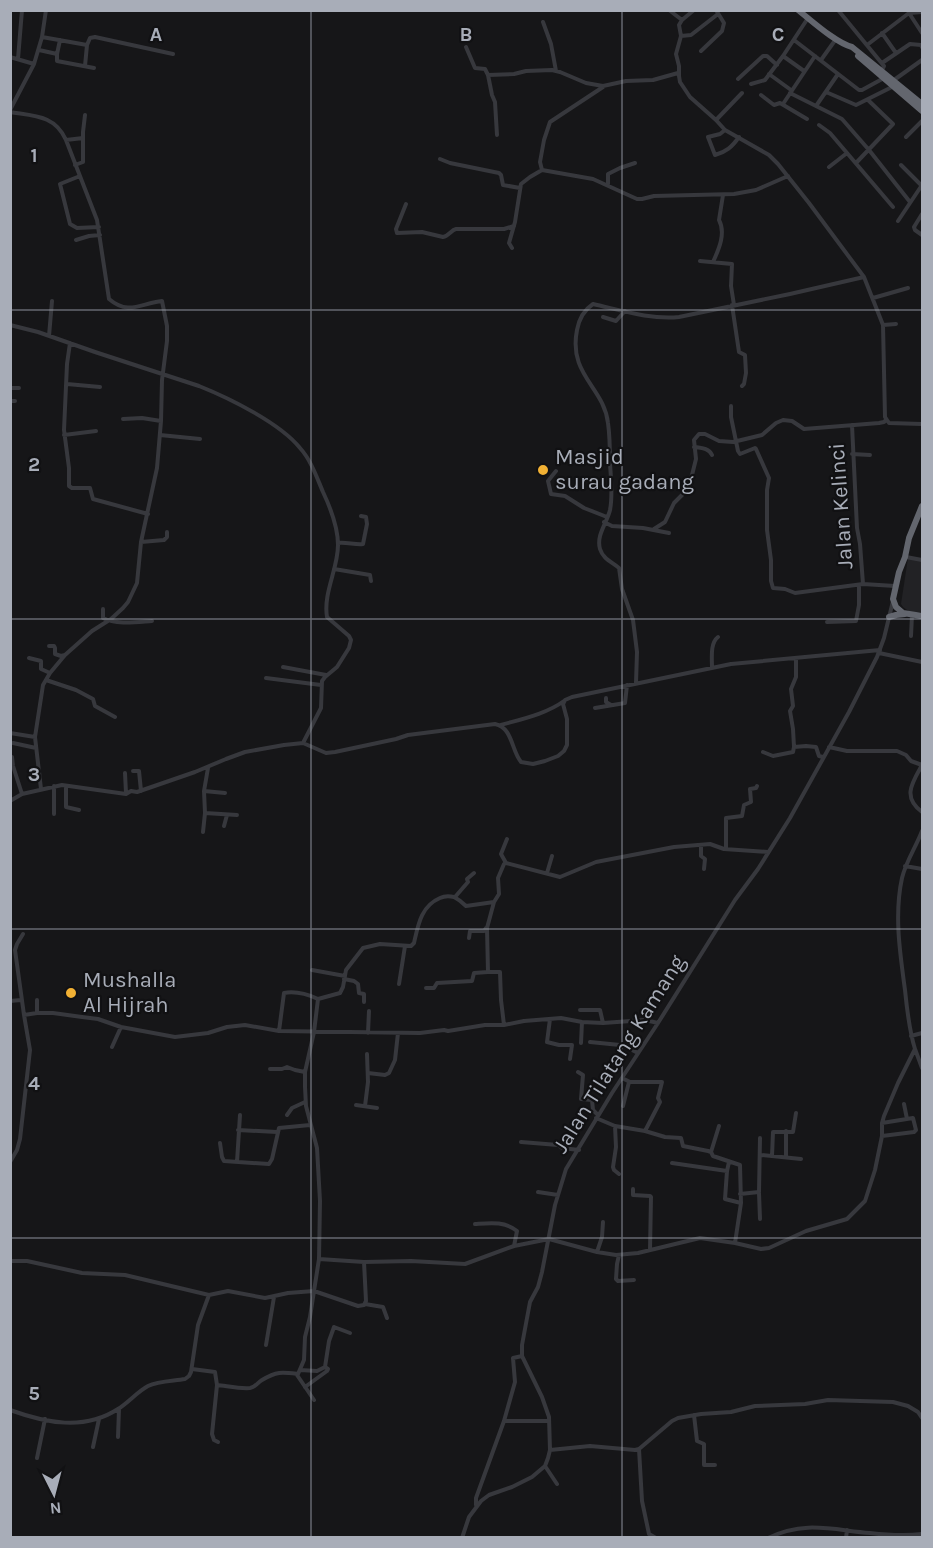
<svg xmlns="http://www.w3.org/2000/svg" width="933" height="1548" font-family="Karla,sans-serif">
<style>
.built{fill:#222225}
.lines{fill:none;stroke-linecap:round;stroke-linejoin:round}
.minor{stroke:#37383d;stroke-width:4}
.highway{stroke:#63666e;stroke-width:6}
.grid{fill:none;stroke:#a8adb8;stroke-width:1.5;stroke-opacity:0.55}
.poi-dot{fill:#f2b134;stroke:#111113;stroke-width:2}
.labels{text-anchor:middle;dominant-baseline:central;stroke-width:4.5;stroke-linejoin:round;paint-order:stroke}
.poi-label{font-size:22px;fill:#a8adb8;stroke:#111113;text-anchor:start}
.street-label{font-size:22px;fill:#a8adb8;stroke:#111113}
.grid-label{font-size:20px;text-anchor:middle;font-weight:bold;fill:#a8adb8;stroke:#111113;stroke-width:4.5;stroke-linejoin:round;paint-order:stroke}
</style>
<rect width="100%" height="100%" fill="#161618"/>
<path class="built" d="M908 558 922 560V612H910L903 607 901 604Z"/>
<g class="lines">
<path class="minor" d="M669 10 682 20
M694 10 682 20 679 25 681 36 676 54 679 66V76L680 82 690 97 716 120 725 130 769 155 778 164 809 203 864 277 883 325 885 417 889 423 922 424
M838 10 884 66 882 70
M909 13 922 33
M543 22 551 44 556 71
M882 33 896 53
M681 36 691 35 718 14
M42 37 87 45 90 38 95 37 173 54
M60 40 57 54V61L94 68
M794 40 859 90H862L884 78
M867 45 909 13 922 12
M466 47 475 68 485 69 488 75 514 74 526 71 552 70 560 72 586 83 603 86 626 81 653 80 678 73
M39 50 57 54
M701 51 722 31 724 23 716 10
M783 56 804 71
M10 57 34 64
M18 59 22 10
M821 60 836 39
M882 63 910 44 921 45 922 47
M85 66 87 45
M769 74 791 90
M488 75 492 95 495 102 497 135
M738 79 763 56H767L777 65
M894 80 922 60
M751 84 765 80 783 56 808 18
M826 92 856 105 892 87
M790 93 842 119 869 150 910 202
M761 95 774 105 780 103 807 119
M783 104 815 56
M816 106 838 74
M10 110 34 64 42 37 46 10
M10 112C34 116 55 115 66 140L97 220 109 299C129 316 141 303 162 301L167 326V341L162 380 161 421 157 468 141 542 137 583 128 602 123 608 111 619 92 631 65 655 50 673 43 685 35 737 41 789
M716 120 742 93
M819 125 830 133 893 207
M725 130 720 134 708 137 715 155C726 152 732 147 739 137
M906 137 922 121
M66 140 83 138
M440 159 450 163 499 173 501 175 503 185 520 188
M856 163 893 124 868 100
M75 165 83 162V132L85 115
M901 165 922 186
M829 167 847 153
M542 170 540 162 544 140 550 122 603 87
M80 176 60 184 70 224 77 228 99 227
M608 184V174L620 168 635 163
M406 204 396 229 397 233 422 232 443 237C449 236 451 230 456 229H504L514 226
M922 214 914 227 915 230 922 235
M898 221 922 185
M76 240 89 236 100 235
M512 248 509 243 515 222 521 184 530 177 542 170 593 179 637 199H642L654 196 734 194 756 190 788 176
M700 261 732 264 731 286 734 305
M713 262C719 249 726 233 719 220L723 195
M873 298 908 288
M732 305 739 352 745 355 746 373 744 384 742 386
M603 317 616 321 625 311
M10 325 38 332 95 352 199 386C229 398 280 423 300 448 311 460 317 478 323 492 331 509 338 527 338 545 338 569 323 593 327 617L349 636 351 640 349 648 337 667 325 677 322 681 321 708 303 743
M883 325 896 324
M49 336 52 301
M70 343 67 364 64 430 69 468V486L72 488H90L93 499 148 514
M67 384 100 387
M10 388H19
M10 401H15
M731 406V417L738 451 740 454 755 448 756 449 769 478 767 490V530L771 560V581L773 588 785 589 795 593 863 584 895 586
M123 419 142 418 161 421
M852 425 857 528 860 544 863 584
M64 435 96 431
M160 435 200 439
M694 447C701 448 709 448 712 455
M852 454 870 455
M556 471 548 481 551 494 565 496 584 508 607 517
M604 522 612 526 643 528 669 533
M654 529 665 522 674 503 685 492 692 475 696 459 694 440 699 434H705L719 441 733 442 762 435 776 423 783 420 792 421 804 429 879 423 884 422 886 420
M141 542 164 540 167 537V532
M338 543C346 542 356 545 363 544L367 524 366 517 361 516
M906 557 922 560
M334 569 370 575 371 581
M103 609V618C116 625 137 622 152 621
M827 622 856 621 859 605V585
M911 636 912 615
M49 646H54L55 648V654L61 656 65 655
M879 653 922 662
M29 658 41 661V669L50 673
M283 667 326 675
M712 668C712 658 710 643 718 637
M266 678 321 685
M46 680 76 690 93 699 95 706 115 717
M10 681V691
M636 683 637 652 633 620 622 589 619 568C612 562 603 559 600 549 596 535 607 523 610 510 613 495 611 479 610 464 610 450 610 437 608 423 604 387 568 375 577 330 579 319 584 310 593 304 620 310 651 320 679 317L790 294 864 277
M606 698V702L611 705
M595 708 625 703 627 685
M501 725C522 719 546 714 564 701
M10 733 35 737
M13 743 36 748
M794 747 806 746 816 747 819 756 823 757
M829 747 847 751H897L906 755 911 761 922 765
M763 752 773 756 793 752 794 747 793 729 790 711 793 706 791 689 796 677V659
M12 757 13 766 22 794
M922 765C912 783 902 797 922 812
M133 771H139L141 791
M125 773 126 793
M54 786V814
M66 786V807L79 810
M204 791 225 793
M10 801 22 794 62 785 126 794 131 791 137 792 195 772 226 759 245 752 284 745 303 743 326 753 335 752 396 739 408 735 495 724C513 728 511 750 521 762L533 764 545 761 558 756 564 751 567 745V719L563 704 565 700 572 697 731 664 880 650
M205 813 237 815
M224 826 227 815
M203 832 205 813 204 791 208 768
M701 845V856L705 859 704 869
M726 849V818L742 816 744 805 751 802 750 789 756 788 757 786
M506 863 501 854 507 839
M905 866 922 869
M547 873 552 856
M455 897 468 882 467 879 474 873
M23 934 17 944 15 950 24 1015
M469 938 470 931H484L486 928
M312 970 345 976
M344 979 354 981 358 984 359 993 364 994V1002
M399 984 405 946
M426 988H434L437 983 472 981 474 973 488 972
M10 1001 21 1000
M580 1010H600L603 1023
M37 1013V1000
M550 1019 547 1042 559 1045H572L570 1059
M504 1025 501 1000 500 972H488L487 928 494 902 499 894 498 878 504 864 506 863 560 877 596 862 674 847 710 844 724 849 768 852
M279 1031 284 993C295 991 307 994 318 999
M368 1033 369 1011
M911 1036 922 1033
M590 1042 630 1046 632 1050 638 1053
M581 1043 582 1022
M112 1047 121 1027
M915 1049 922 1068
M270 1069H282L287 1067 295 1070 305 1072
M578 1072 583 1075 581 1099 592 1100 593 1110 598 1115
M368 1073 385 1075 389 1073 395 1060 398 1033
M622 1078 630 1082H662L658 1098 660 1102 645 1131
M904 1104 907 1119
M356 1105 377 1108
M365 1106 368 1082 367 1054
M623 1106 629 1082
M287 1115 292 1108 305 1102
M596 1118 615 1126 645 1131 665 1137 681 1138 683 1146 708 1151 711 1152 713 1156 740 1165 741 1203 735 1243
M615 1126 616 1147 613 1167 614 1170 619 1174
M238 1130 277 1132
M882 1136 914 1132 916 1130 913 1118 882 1123
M521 1142 558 1145 562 1148 579 1150
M220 1143 222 1157 224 1161 269 1164 272 1159 279 1128 310 1125
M711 1152 719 1126
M761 1155 801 1159
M772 1156 773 1132H793L796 1113
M786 1157V1131
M10 1162 17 1150 20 1139 30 1050 24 1015 37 1013H53L82 1017 98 1019 121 1027 175 1037 208 1033 227 1027 245 1025 279 1031 420 1033 444 1030 448 1031 485 1025H504L524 1021 561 1018 582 1022 603 1023 645 1020 658 1023
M237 1162 240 1115
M729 1162 727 1171 725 1199 741 1203
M672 1163 727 1171
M633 1189V1195L650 1196 651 1197 650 1250
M538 1192 558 1195
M759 1193 760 1219
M740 1194 759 1192 760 1138
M475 1224C490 1223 505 1221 517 1231L514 1246
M597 1252 602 1237 603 1222
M619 1255 617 1264 616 1279 618 1281 634 1280
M319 1259 364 1262 411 1261 465 1264 514 1246 549 1239 597 1252 616 1255 638 1253 700 1238 735 1243 761 1249 769 1248 806 1231 847 1219 865 1201 875 1170 882 1136V1123L884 1116 898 1083 915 1049C909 1030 907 1010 905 990 900 953 894 915 902 878 906 861 916 847 922 831
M10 1261H27L82 1273 125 1275 209 1295
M365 1304 383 1307 387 1318
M266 1345 274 1297
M192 1369 215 1372 217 1385C227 1386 240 1389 250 1388 256 1387 257 1383 262 1380 277 1371 282 1372 298 1374L304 1360 305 1337 310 1317 314 1291 358 1306 364 1305 366 1301 364 1262
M300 1370 317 1371 325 1367 329 1341 334 1327 350 1333
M297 1375 314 1400
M217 1385 212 1434 214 1440 218 1442
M305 1387 327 1371 328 1369 325 1367
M10 1410C46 1423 84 1431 118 1409 129 1402 137 1392 148 1386 158 1381 173 1381 185 1379L189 1376 191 1372 198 1325 209 1295 228 1291 265 1298 288 1293 314 1291 319 1259 320 1201 317 1148 306 1106 305 1087V1072L314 1032 318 999 340 993 343 987 346 970 363 948 380 944 411 946 414 943C418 925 421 906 440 898 444 896 450 896 454 897 458 899 463 903 466 906L494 902
M694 1415 697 1441 704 1444V1465H715
M504 1421H549
M118 1437 119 1409
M93 1447 99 1419
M639 1449 642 1501 649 1534 656 1538
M550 1450 590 1446 635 1450 639 1449 672 1421 678 1418 701 1414 731 1412 755 1406 805 1404 828 1400 893 1402 908 1406 918 1412 922 1418
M37 1458 45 1419
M545 1466 557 1484
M476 1505V1498L504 1421 515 1382 513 1358 522 1356
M462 1538 469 1517 481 1501 489 1495 512 1487 532 1477 545 1466 548 1458 550 1450 549 1417 542 1397 522 1356V1345L530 1302 538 1287 542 1272 555 1205 566 1169 612 1093 658 1023 735 900 758 869 790 818 849 712 877 657 884 638 893 601
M768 1538C805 1520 833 1530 870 1533 887 1535 906 1536 922 1534
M846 1538 847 1530"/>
<path class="highway" d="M798 10C812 21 836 43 852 47L922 104
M858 56 922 111
M922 506 909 538 905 557 899 572 893 599 896 607 903 613 922 616
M889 617 896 615 905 614"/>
</g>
<path class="grid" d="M311 10V1538M622 10V1538M10 310H922M10 619H922M10 929H922M10 1238H922"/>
<g class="poi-dot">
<circle cx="543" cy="470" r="6"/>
<circle cx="71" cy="993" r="6"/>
</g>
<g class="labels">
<g class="poi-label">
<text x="555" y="457">Masjid<tspan x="555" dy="25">surau gadang</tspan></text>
<text x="83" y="980">Mushalla<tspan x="83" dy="25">Al Hijrah</tspan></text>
</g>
<g class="street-label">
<text transform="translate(841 506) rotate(-94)">Jalan Kelinci</text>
<text transform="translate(619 1054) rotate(-58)">Jalan Tilatang Kamang</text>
</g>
</g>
<g class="grid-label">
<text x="156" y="41">A</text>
<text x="466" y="41">B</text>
<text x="778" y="41">C</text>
<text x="34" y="162">1</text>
<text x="34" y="471">2</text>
<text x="34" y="781">3</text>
<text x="34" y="1090">4</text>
<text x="34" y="1400">5</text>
</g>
<rect width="933" height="1548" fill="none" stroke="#a8adb8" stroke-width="24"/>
<g transform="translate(54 1494) rotate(174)" stroke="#111113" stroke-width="4.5" paint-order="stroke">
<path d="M0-4.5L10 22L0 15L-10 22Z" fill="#a8adb8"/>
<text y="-9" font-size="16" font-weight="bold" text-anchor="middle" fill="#a8adb8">N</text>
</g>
</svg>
